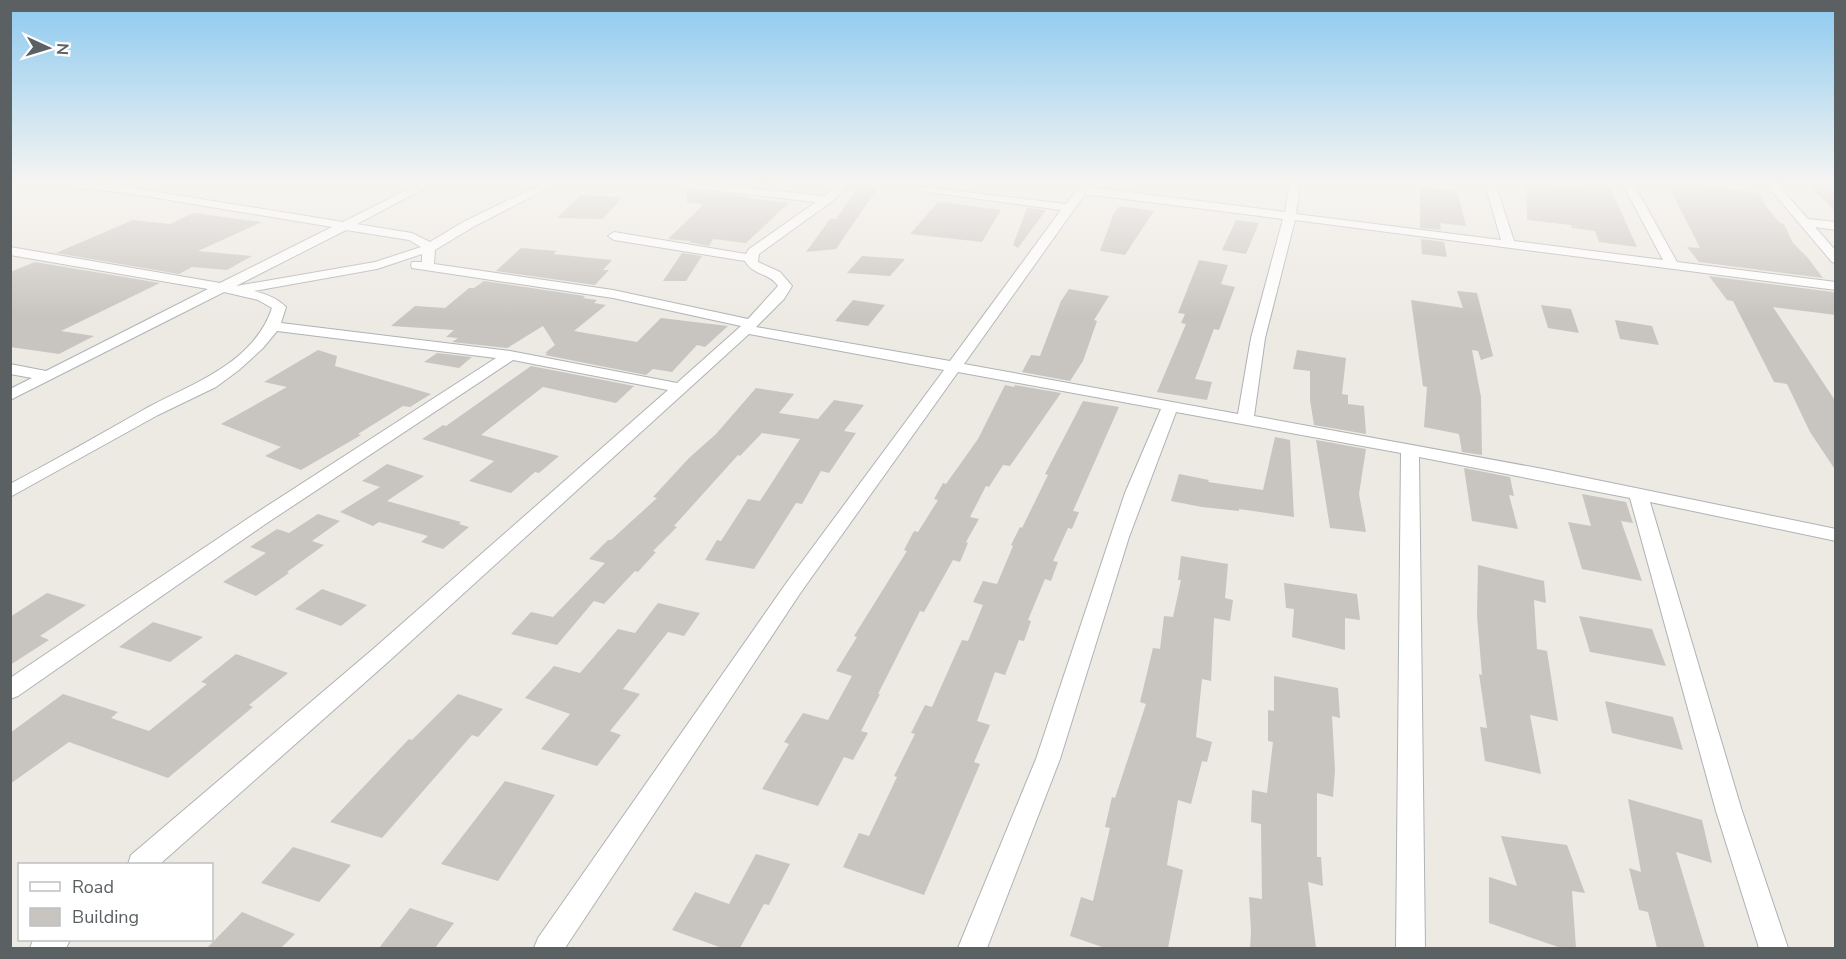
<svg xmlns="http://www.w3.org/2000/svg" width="1846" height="959" font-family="'Nunito Sans',sans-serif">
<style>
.building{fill:#c8c4c0}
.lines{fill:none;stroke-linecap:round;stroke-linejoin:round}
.minor-casing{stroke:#aeb3b5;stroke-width:2}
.minor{fill:#fff;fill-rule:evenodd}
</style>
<rect width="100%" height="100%" fill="#ede9e3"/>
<path class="building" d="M861 183H881L836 249 806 252 830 219H836Z
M1526 183 1580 188V183H1608L1637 247 1599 242 1595 231 1572 228 1571 225 1527 220Z
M1667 183H1691L1758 193 1768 209 1780 223 1784 224 1793 243 1808 258 1823 278 1699 262 1687 247 1700 248Z
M1806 183H1836V212Z
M1420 187 1457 191 1466 226 1440 223 1441 230 1420 228Z
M687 190 751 197 749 198 789 203 746 243 713 239 709 246 689 242 691 241 668 239 704 204 687 203Z
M581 195 622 197 603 219 557 218Z
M938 202H943L1001 210 982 242 910 234Z
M1120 206 1154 211 1125 255 1100 251 1114 213Z
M1027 208 1046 210 1018 248 1013 245Z
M193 213 262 222 198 251 252 256 227 270 192 267 179 274 56 253 133 220 170 224Z
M1236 220 1259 223 1246 254 1222 250Z
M1421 239 1444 242 1447 257 1422 254Z
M521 248 557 251 553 254 612 260 603 270H609L595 285 496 271Z
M682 253 702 256 686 281H663Z
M862 256 905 259 890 276 847 273Z
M1199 260 1228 265 1221 284 1235 287 1219 330 1214 329 1195 379 1212 382 1207 400 1157 392 1186 324 1181 323 1185 314 1178 313Z
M35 262 160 283 61 331 94 336 59 354 10 347V272Z
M1709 276 1833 292 1836 295V315L1773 307 1836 402V471L1810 432 1787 384 1774 382 1733 301 1727 300Z
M484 281 585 296 583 298 597 300 594 303 606 305 574 331 637 342 661 318 728 326 705 347 697 345 672 372 653 369 646 375 545 355 548 353H545L555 345 543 326 507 348 452 342 458 338 446 337 454 330 391 326 415 306 445 308 469 288H474Z
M1069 289 1109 296 1094 320 1097 321 1083 361 1070 381 1022 372 1031 355 1040 356 1061 301Z
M1457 291 1477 293 1493 356 1481 360 1478 351 1472 350 1481 397 1482 455 1462 452 1459 434 1424 427 1427 387 1423 386 1411 300 1463 308Z
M853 300 885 305 868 326 835 321Z
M1541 305 1571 309 1579 333 1548 328Z
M1615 320 1652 326 1659 345 1620 339Z
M318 350 337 356 335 366 431 394 410 407 403 406 358 434 361 435 301 470 265 456 281 447 221 424 287 387 264 382Z
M1297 350 1346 358 1342 394 1348 395V404L1364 406 1366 434 1314 425 1310 400V371L1293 369Z
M437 353 472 357 459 368 424 362Z
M531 366 634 386 616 403 543 387 481 435 559 456 539 473 535 472 511 493 469 481 494 461 422 439 443 425 446 426Z
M1005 385 1014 387 1015 385 1061 393 1010 466 1003 465 989 487 986 486 970 517 979 519 966 542 968 543 960 562 953 560 924 612 920 611 878 694H880L861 731 868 733 853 760 844 757 818 806 762 789 789 744 784 742 803 713 828 720 852 676 836 671 857 637 854 636 907 551 904 550 914 531 918 532 938 500 934 499 943 483 946 484 978 439Z
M756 388 794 394 779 413 818 419 834 400 864 405 844 431 856 433 829 473 821 471 802 504 796 503 754 569 705 560 717 540 721 541 748 499 760 501 800 439 762 433 740 456 738 455 674 526 677 527 653 551 656 552 638 572 635 571 604 604 594 601 557 645 511 634 531 612 553 617 605 563 589 559 608 540H611L657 498 653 497 689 458 716 434Z
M1083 401 1119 407 1073 511 1079 512 1072 529 1068 528 1053 561 1058 562 1051 581 1045 579 1028 620 1031 621 1024 641 1019 640 1005 675 995 672 977 721 990 725 974 762 980 764 924 895 843 867 859 833 869 836 897 777 894 776 915 734 911 733 925 705 932 707 962 640 968 641 983 605 973 602 983 581 997 584 1013 546 1011 545 1020 527 1022 528 1048 475 1045 474Z
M1275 437 1290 440 1294 517 1239 509V511L1202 507 1171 501 1179 474 1209 480 1208 482 1263 490Z
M1316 440 1366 449 1359 494 1366 532 1330 528Z
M387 464 424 476 387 501 461 522 459 524 469 527 443 549 421 542 428 536 379 522 373 526 340 512 380 487 362 481Z
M1464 468 1510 477 1514 496 1509 495 1518 529 1472 521Z
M1582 494 1626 502 1633 523 1621 521 1642 581 1582 569 1568 522 1591 526Z
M318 514 340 521 312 541 324 545 287 572 289 573 256 596 223 582 266 553 250 547 277 529 289 533Z
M1181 556 1228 564 1225 598 1233 600 1230 621 1214 618 1211 681 1202 679 1196 737 1212 742 1207 762 1202 761 1191 804 1178 800 1167 865 1183 870 1168 948H1105L1070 936 1081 897 1093 901 1110 828 1105 827 1112 797 1115 798 1146 704 1140 702 1153 648 1160 649 1164 616 1173 617 1181 580H1178Z
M1478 565 1544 581 1546 603 1534 600 1537 649 1547 651 1558 721 1530 715 1541 774 1485 761 1480 727 1487 728 1479 674 1482 675 1477 616Z
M1284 583 1357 594 1360 620 1345 618V650L1292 637 1294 609 1286 608Z
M322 589 367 605 341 626 295 609Z
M47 593 86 605 40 636 49 640 10 665V617Z
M658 603 700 613 684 636 668 632 623 689 640 694 610 731 621 735 597 766 541 749 570 714 525 698 554 666 580 673 618 629 635 633Z
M1579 616 1652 629 1666 666 1590 652Z
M153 622 203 637 170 662 119 647Z
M236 654 288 673 249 705 253 707 168 778 69 742 10 784V733L63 694 118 712 111 718 149 731 207 684 201 682Z
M1274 676 1338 688 1340 718 1332 716 1335 770 1333 797 1317 793V857H1321L1323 886 1308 882 1316 948H1250L1251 931 1249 897 1262 899 1261 824 1251 822 1252 790 1267 793 1273 742 1268 741V710L1274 711Z
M458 694 503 709 478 737 472 735 382 838 330 822 409 739 412 740Z
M1605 701 1673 717 1683 750 1612 733Z
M505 781 555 795 498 881 441 864Z
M1628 799 1702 820 1712 863 1676 852 1705 948H1657L1648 912 1639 910 1629 868 1641 872Z
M1501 836 1567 845 1585 893 1572 891 1576 948H1561L1489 923V877L1517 886Z
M293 847 351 865 319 902 261 883Z
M756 854 790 864 769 905 764 904 740 948H722L672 930 695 892 729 904Z
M410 908 454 923 435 948H379Z
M242 912 295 934 281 948H207Z"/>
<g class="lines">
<defs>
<path id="minor" d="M10 183H17L10 187Z
M51 183H91L127 187 343 222 420 183H434L357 224 412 233 430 242 465 221 544 183H558L473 227 435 250 434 264 613 290 748 319 778 286C770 273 752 275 745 261L614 240 608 236 614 232 746 254 749 249 816 202 669 186 664 183H701L825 196 840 183H852L831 202 759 254 758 262 780 272 792 286 784 299 756 327 950 361 1061 210 920 191 915 188 916 186 1066 204 1081 183H1092L1089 187 1285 212 1290 183H1300L1296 214 1501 240 1485 183H1495L1514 241 1663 260 1622 183H1633L1677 262 1836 282V290L1295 220 1265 338 1254 416 1543 469 1836 529V541L1650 502 1742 811 1788 948H1759L1716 811 1630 498 1419 457 1425 948H1396L1401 453 1176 412 1129 537 1060 759 987 948H958L1036 759 1125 493 1161 409 958 372 801 592 565 948H534L538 938 787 582 944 370 749 334 388 662 160 864H128L131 855 372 650 668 390 513 360 264 525 18 696 10 699V678L250 517 496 358 277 331 263 348 239 370 216 387 158 415 10 497V484C55 460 99 435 143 410 190 384 253 365 272 308L258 300 224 292 10 400V389L32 378 10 374V364L46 371 208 289 10 255V247L220 283 332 227 127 193 56 186ZM1085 194 1283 219 1251 338 1238 414 964 364ZM346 230 409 240 421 247 375 262 236 286ZM422 254V262H412L411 265 412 268 613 298 741 326 677 383 510 351 281 323 286 307C277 298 266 294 254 291L377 269Z
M1765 183H1776L1808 219 1836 222V230L1815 227 1836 251V263L1832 262Z
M33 940H70L66 948H30Z"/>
</defs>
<use href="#minor" class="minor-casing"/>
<use href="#minor" class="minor"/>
</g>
<linearGradient id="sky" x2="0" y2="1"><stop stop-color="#8dcaf0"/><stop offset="0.58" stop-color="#f7f5f2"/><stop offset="1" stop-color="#f7f5f2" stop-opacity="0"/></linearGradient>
<rect width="1846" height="317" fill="url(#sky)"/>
<rect width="1846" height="959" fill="none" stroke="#5b6163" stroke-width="24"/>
<rect x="18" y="863" width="195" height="78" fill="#ffffff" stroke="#bdc0c1" stroke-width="1.5"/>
<rect x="30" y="882" width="30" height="9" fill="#ffffff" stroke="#bdc0c1" stroke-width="1.5"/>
<text x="72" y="893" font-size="18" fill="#5b6163">Road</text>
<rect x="30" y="908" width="30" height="18" fill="#c8c4c0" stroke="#bdc0c1" stroke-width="1.5"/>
<text x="72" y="923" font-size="18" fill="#5b6163">Building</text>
<g transform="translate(48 48) rotate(94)" stroke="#ffffff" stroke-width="4.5" paint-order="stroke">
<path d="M0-4.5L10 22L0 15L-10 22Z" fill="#5b6163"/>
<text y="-9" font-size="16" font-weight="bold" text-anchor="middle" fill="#5b6163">N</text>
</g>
</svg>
